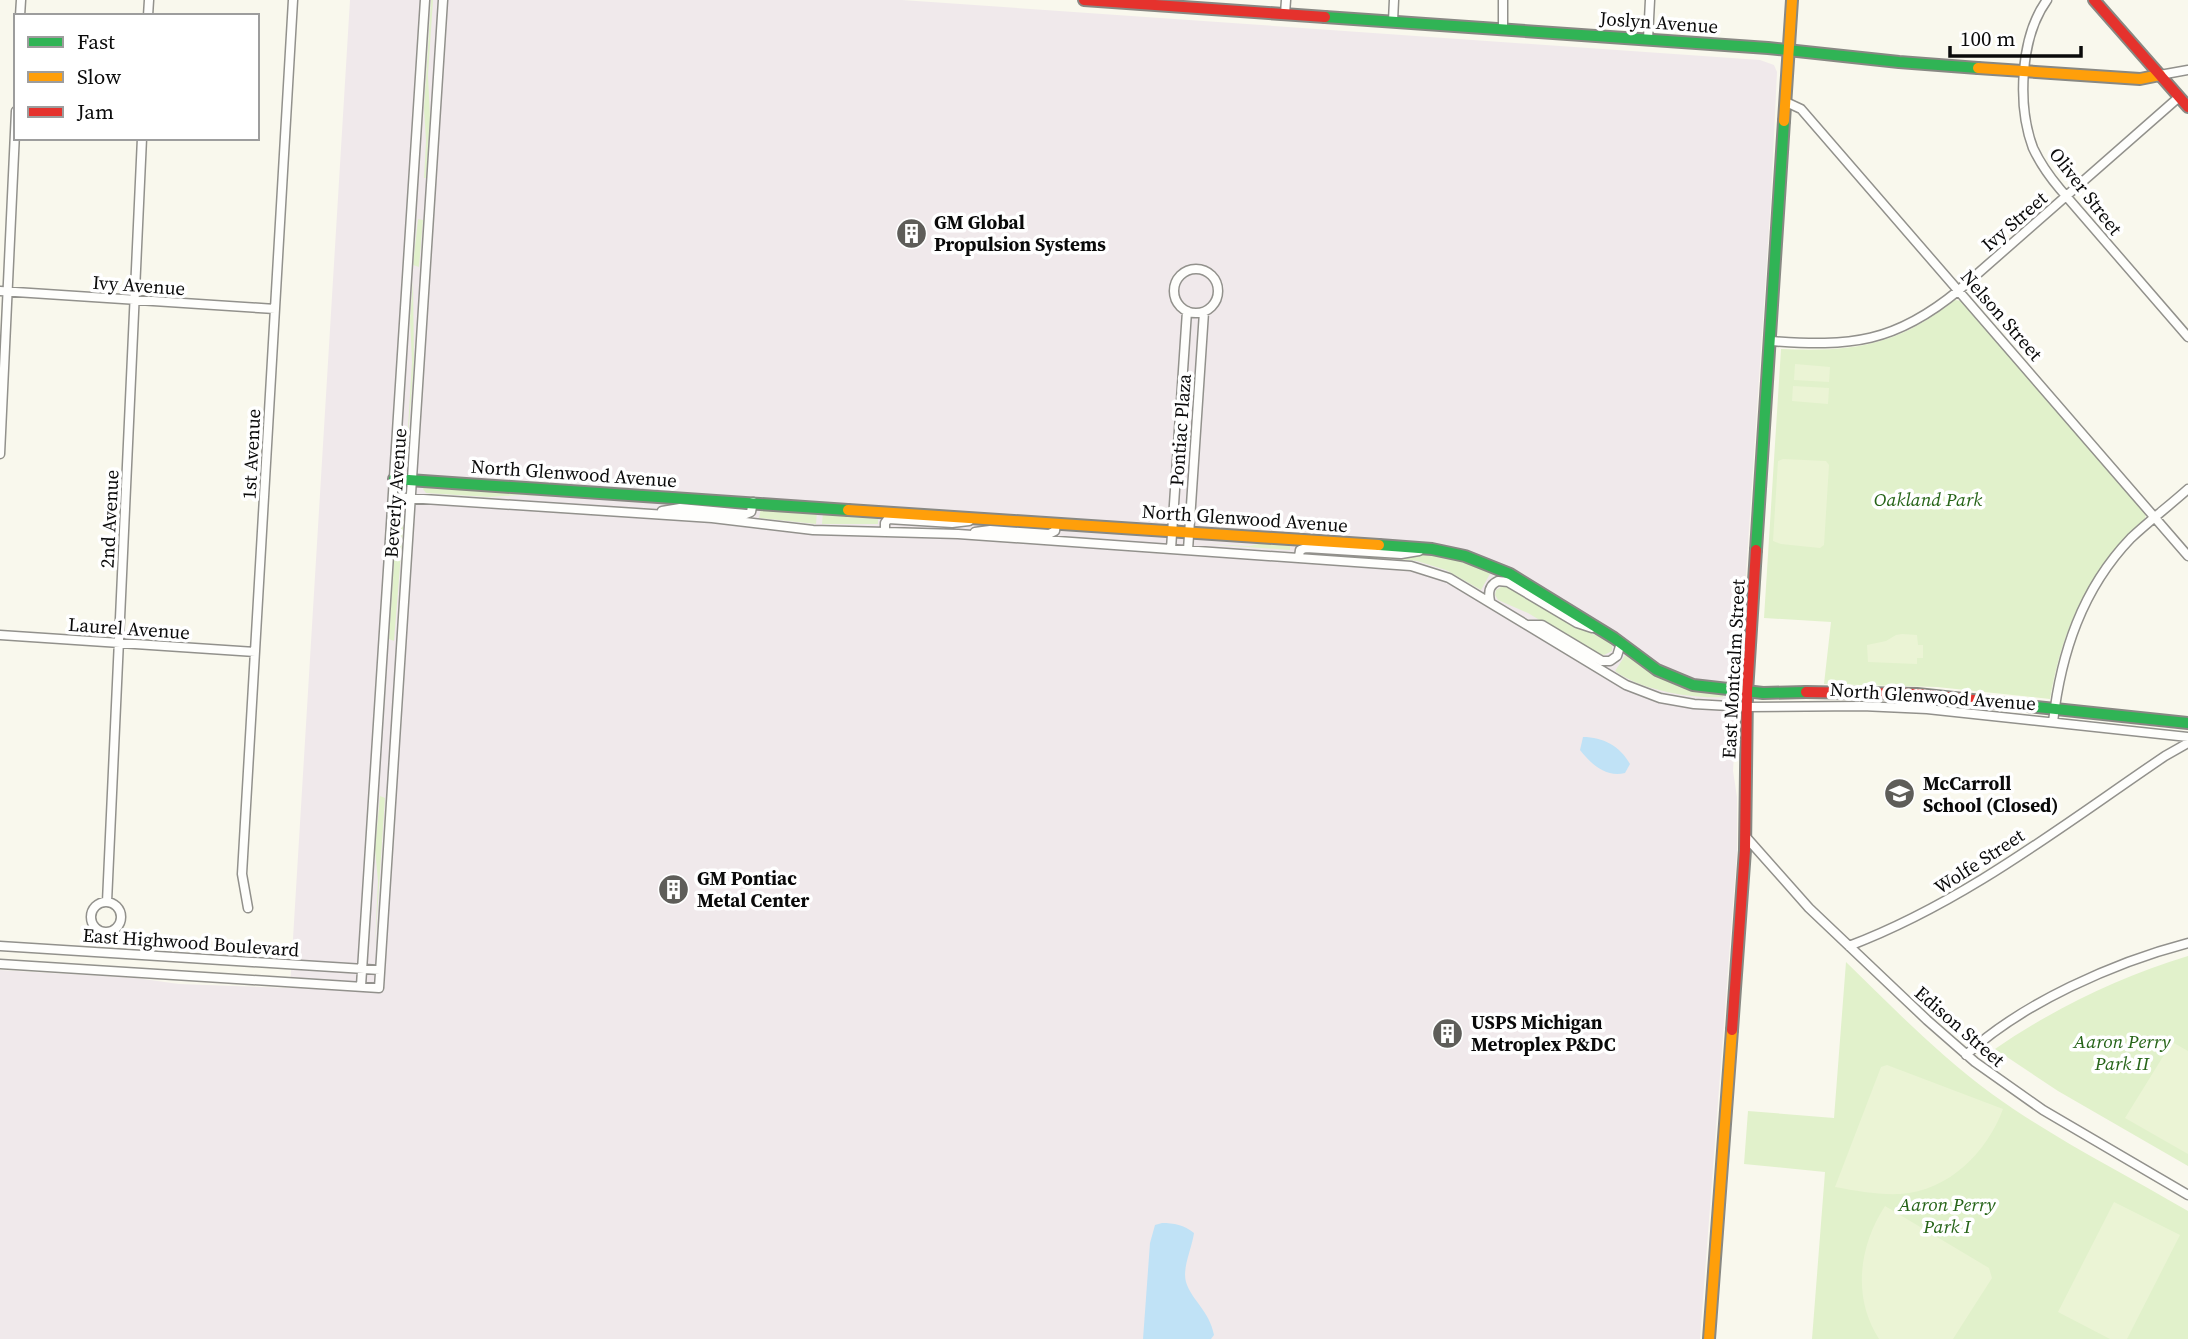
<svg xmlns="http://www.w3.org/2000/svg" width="2188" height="1339" font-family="'Source Serif 4',serif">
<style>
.industrial{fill:#f0e9eb}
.green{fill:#e1f1cb}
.pitch{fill:#ebf4d5}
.water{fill:#c0e2f6}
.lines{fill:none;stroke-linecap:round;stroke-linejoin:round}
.street-casing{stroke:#92918c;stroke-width:11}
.fast-casing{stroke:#888883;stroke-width:14}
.slow-casing{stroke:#888883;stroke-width:14}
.jam-casing{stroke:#888883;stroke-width:14}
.street{stroke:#fefefc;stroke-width:8}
.fast{stroke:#30b455;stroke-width:10}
.slow{stroke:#ff9f0a;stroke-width:10}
.jam{stroke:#e5322d;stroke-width:10}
.labels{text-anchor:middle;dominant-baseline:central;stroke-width:7;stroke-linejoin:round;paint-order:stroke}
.street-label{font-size:19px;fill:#0a0a0a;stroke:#fff}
.poi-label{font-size:19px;font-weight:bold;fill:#0a0a0a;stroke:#fff;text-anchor:start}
.park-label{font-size:19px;font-style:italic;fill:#266418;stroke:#fff}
</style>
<rect width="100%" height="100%" fill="#f9f8ed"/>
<path class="industrial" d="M350 0H902L1760 60 1774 65 1777 72 1771 199 1734 754 1733 771 1737 797V852L1700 1339H0V970L136 978 179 984 290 988Z"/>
<path class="green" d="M431 0H433L428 75 430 118 426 178H424L426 141 424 108Z
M418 219 423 220 419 267 413 265Z
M413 281 414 362 406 462 412 362 410 319Z
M1955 300 1962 301 2146 512 2145 519C2089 569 2063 626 2050 699L1937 687 1824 684 1831 622 1764 618 1781 349C1853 352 1897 346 1955 300Z
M425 486 577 496 578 498 519 495 489 497 426 493 423 489Z
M761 508 817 512 816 524 759 518Z
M401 512 404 516 394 641 389 639 397 515Z
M823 512 875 516 878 519V524H822Z
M1269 542 1290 544V550L1206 544 1249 546Z
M1306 551 1444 556 1477 565 1491 572 1481 590 1446 570 1417 561Z
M1501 587H1509L1581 629 1609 641 1612 645V651L1604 655 1594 653 1528 613 1498 600 1495 595 1496 590Z
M1626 654C1659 679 1681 690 1723 694V697C1692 699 1640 690 1615 671Z
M380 796 385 798 375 946 378 881 375 849Z
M2188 956V1166L2058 1091 1995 1049C2055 1008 2119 977 2188 956Z
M1846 962C1893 1008 1939 1055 1992 1094 2053 1138 2123 1173 2188 1211V1339H1812L1825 1172 1744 1164 1748 1111 1834 1118Z"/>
<path class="pitch" d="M1795 364 1830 367 1829 382 1794 380Z
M1793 386 1829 388 1828 404 1792 401Z
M1783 459 1826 461 1829 465 1824 545 1820 548 1781 544 1773 541 1778 461Z
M1902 634 1917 635 1918 645H1923V658H1917V664L1868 662 1867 645 1886 641 1896 635Z
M2172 1042 2188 1051V1154L2125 1118Z
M1887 1065 2003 1109C1987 1152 1949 1191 1900 1194 1878 1195 1857 1191 1835 1187L1881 1067Z
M2114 1202 2180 1235 2127 1339H2110L2058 1312Z
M1885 1206 1989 1268 1992 1278 1953 1339H1879C1852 1297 1859 1246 1885 1206Z"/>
<path class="water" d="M1583 737C1603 737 1620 746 1630 764L1625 773C1606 778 1591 764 1580 750Z
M1162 1223C1174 1223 1184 1225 1194 1233 1192 1248 1182 1268 1186 1282 1192 1301 1209 1310 1214 1335L1211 1339H1143L1150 1243 1155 1225Z"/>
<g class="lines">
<defs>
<path id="street" d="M2047 0C2020 37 2017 105 2033 148 2040 163 2049 176 2060 189L2188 337
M1285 14 1286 0
M20 16 21 0
M148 16 149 0
M1393 21 1394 0
M1503 29V0
M1648 39 1650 0
M2160 75 2188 70
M1786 102 1801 109 2188 556
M1174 291a22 22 0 1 1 44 0a22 22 0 1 1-44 0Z
M0 291 275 309
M1770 341C1851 347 1895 343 1959 290L2179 97
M0 454 16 111
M393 497 712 518 813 530 958 534 1411 566 1449 578 1626 685 1660 698 1694 704 1747 707 1862 706 1927 709 2188 737
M662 511 680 508 746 514 751 512 753 502
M885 532V523L888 519 952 523 969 521
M975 532 990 530 1049 534 1055 531 1056 523
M1171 549 1187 311
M1188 550 1204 312
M1299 557 1300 550 1306 548 1401 554 1419 551
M1490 601C1488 592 1489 585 1498 581L1508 582 1577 623 1592 628
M1529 625H1542L1602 661H1610L1617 656 1621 643
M0 635 255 652
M2053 722C2061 653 2082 589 2131 538 2149 521 2169 506 2188 489
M1746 837 1809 908 1927 1020 1975 1062 2043 1110 2188 1195
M91 917a15 15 0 1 1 30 0a15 15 0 1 1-30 0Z
M107 902 142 138
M248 908 242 874 293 0
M0 946 380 970
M1849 946C1965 902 2063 825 2165 756L2188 743
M0 964 379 988 443 0
M361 986 425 0
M1966 1055C2022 1003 2115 962 2188 943"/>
<path id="fast" d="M1325 17 1768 48 1899 62 1978 68
M394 479 848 510
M1379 545 1432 549 1465 556 1510 574 1614 638 1657 670 1693 685 1763 693 1806 692
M1756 550 1784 121
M2028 706 2188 723"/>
<path id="slow" d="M1978 68 2140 79 2160 75
M1784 121 1792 0
M848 510 1379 545
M1709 1339 1732 1030"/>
<path id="jam" d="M1084 0 1325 17
M2094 0 2188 107
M1806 692 1917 694 2028 706
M1732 1030 1745 850 1747 692 1756 550"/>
</defs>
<use href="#street" class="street-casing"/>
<use href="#fast" class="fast-casing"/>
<use href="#slow" class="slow-casing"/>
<use href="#jam" class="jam-casing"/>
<use href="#street" class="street"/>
<use href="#fast" class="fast"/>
<use href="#slow" class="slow"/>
<use href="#jam" class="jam"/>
</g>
<defs>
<symbol id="building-disc" viewBox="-11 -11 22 22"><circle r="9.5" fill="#5e5d59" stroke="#fff"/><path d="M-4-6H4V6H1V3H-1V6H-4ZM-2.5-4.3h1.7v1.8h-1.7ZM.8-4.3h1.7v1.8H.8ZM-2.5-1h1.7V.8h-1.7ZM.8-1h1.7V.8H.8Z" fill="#fff"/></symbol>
<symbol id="school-disc" viewBox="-11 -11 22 22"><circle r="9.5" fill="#5e5d59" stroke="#fff"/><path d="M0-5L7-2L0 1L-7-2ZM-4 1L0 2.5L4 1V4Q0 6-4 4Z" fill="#fff"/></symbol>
</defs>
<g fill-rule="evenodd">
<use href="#building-disc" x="894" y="216" width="35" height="35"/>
<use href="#school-disc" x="1882" y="776" width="35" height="35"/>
<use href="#building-disc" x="656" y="872" width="35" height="35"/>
<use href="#building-disc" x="1430" y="1016" width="35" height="35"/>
</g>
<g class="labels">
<g class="street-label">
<text transform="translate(1659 22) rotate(4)">Joslyn Avenue</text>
<text transform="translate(2086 191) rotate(52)">Oliver Street</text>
<text transform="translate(2014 221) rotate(-41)">Ivy Street</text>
<text transform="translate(139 285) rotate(4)">Ivy Avenue</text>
<text transform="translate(2002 315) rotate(49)">Nelson Street</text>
<text transform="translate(1180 430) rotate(-86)">Pontiac Plaza</text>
<text transform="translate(251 454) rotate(-87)">1st Avenue</text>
<text transform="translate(574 473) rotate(4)">North Glenwood Avenue</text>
<text transform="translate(395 493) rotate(-86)">Beverly Avenue</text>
<text transform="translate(1245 518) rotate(4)">North Glenwood Avenue</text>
<text transform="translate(109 519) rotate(-87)">2nd Avenue</text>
<text transform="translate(129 628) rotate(4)">Laurel Avenue</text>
<text transform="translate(1733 669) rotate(-87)">East Montcalm Street</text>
<text transform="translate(1933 696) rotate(4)">North Glenwood Avenue</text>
<text transform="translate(1979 861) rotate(-33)">Wolfe Street</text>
<text transform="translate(191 942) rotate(4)">East Highwood Boulevard</text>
<text transform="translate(1960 1026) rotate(41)">Edison Street</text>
</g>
<g class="poi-label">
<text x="934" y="222">GM Global<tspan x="934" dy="22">Propulsion Systems</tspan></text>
<text x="1923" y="783">McCarroll<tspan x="1923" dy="22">School (Closed)</tspan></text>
<text x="697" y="878">GM Pontiac<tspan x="697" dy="22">Metal Center</tspan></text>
<text x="1471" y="1022">USPS Michigan<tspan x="1471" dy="22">Metroplex P&amp;DC</tspan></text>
</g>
<g class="park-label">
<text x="1928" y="499">Oakland Park</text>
<text x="2122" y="1041">Aaron Perry<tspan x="2122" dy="22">Park II</tspan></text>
<text x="1947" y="1204">Aaron Perry<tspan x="1947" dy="22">Park I</tspan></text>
</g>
</g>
<rect x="14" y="14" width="245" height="126" fill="#ffffff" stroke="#9d9d9d" stroke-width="2"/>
<rect x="28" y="37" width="35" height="10" fill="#30b455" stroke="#9d9d9d" stroke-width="2"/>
<text x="77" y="49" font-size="21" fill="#0a0a0a">Fast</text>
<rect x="28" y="72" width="35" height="10" fill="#ff9f0a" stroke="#9d9d9d" stroke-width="2"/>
<text x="77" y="84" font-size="21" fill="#0a0a0a">Slow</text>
<rect x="28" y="107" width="35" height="10" fill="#e5322d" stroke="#9d9d9d" stroke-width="2"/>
<text x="77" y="119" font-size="21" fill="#0a0a0a">Jam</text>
<path d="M1950 46v10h131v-10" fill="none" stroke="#0a0a0a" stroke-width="3.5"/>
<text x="1960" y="46" font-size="21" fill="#0a0a0a" stroke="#ffffff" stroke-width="5" paint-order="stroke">100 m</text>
</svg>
